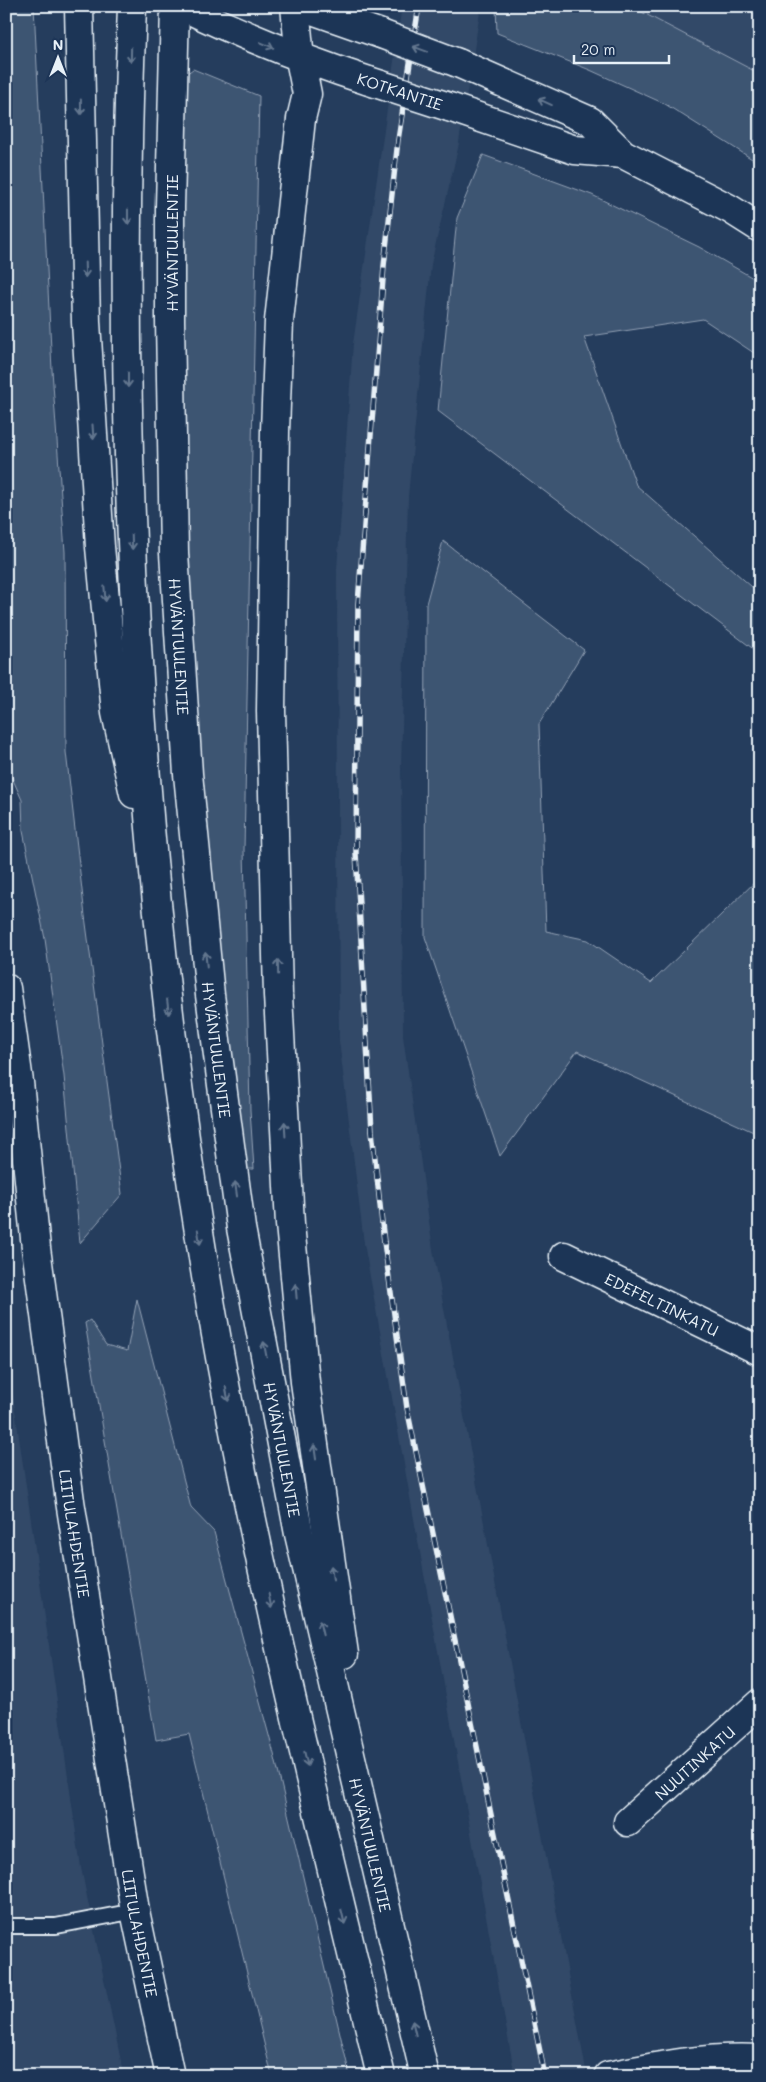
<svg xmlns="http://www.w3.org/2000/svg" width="766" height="2082" font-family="Mali,sans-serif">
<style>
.built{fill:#334a68}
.green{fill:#3e5472;stroke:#93a2b5}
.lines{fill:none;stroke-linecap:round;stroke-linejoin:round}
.lane-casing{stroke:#e8f1f8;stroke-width:18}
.street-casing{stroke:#e8f1f8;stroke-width:31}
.secondary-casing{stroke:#e8f1f8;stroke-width:31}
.highway-casing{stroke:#e8f1f8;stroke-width:31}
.lane{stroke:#1d3557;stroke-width:14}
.street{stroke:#1d3557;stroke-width:28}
.secondary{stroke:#1d3557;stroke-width:28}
.highway{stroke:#1d3557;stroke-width:28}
.rail-casing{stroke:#e8f1f8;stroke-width:5.5}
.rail{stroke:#1d3557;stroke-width:4;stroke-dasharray:11;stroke-linecap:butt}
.secondary-bridge-casing{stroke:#e8f1f8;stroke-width:31;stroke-linecap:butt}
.secondary-bridge{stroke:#1d3557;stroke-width:28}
.oneway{stroke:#64778f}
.labels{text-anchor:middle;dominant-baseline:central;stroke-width:5;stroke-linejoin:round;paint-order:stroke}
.street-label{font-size:16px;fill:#e8f1f8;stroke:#1d3557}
</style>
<rect width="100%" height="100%" fill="#253d5d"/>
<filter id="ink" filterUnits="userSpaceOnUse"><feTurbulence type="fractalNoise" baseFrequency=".02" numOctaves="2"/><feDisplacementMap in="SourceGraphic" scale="10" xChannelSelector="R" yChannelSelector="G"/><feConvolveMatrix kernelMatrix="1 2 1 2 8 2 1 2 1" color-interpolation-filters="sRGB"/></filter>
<g filter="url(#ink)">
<path class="built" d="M402 6H481L458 148 431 264 408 496 401 766 403 1036 433 1250 587 2076H515L364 1243 339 1040 337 570 353 344Z
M626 6H760V74L634 8Z
M6 1347 81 1868 124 2076H6Z"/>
<path class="green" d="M6 6H34L52 370 65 552 66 752 85 916 122 1194 80 1243 64 1076 45 939 23 831 22 800 6 764Z
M496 6H626L634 8 760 74V164L665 104 590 70 497 33Z
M193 69 259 96 244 850 250 1110 254 1169H247L218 965 191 645 181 416 186 74Z
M483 155 592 195 699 247 760 282V357L703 319 584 337 636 485 760 594V654L438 411 457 218Z
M443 541 584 650 539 724 546 931 588 940 651 983 760 877V1135L577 1051 500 1156 425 937 426 604Z
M137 1299 191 1508 214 1532 274 1754 350 2076H272L189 1734 156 1740 85 1323 90 1320 106 1345 127 1351Z"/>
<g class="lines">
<defs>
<path id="lane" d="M6 1926H56L135 1911"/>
<g id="street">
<path id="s1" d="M6 988 19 1082 36 1248 70 1501 135 1911 170 2076"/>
<path id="s2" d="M564 1256 760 1351"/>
<path id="s3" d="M628 1822 760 1703"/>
<path d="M608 2076C658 2066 708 2056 760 2059"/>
</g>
<path id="secondary" d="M182 6C243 36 304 60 369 81
M301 6 381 34
M458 63 590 121 623 154 730 209 760 228
M449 107 575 150 623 154"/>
<g id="highway">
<path d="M79 6 86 322 100 547 116 713 134 794"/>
<path d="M132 6C115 440 138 877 211 1306 255 1565 321 1820 381 2076"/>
<path id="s4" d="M175 6 170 207V320L174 553 188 774 210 995 241 1228 299 1534 425 2076"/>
<path d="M295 6 300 59 307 94 301 119 279 321 275 431 271 711 278 995 290 1224 305 1382 344 1654"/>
</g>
</defs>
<use href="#lane" class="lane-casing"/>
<use href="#street" class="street-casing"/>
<use href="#secondary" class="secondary-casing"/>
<use href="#highway" class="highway-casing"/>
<use href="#lane" class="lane"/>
<use href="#street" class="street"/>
<use href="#secondary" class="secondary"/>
<use href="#highway" class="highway"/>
<defs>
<path id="rail" d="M419 6 398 140 384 266 358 604 356 853 372 1131 384 1242 407 1408 545 2076"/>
</defs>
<use href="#rail" class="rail-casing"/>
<use href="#rail" class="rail"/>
<defs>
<path id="secondary-bridge" d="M381 34 458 63
M369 81 449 107"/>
</defs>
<use href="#secondary-bridge" class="secondary-bridge-casing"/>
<use href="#secondary-bridge" class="secondary-bridge"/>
</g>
<defs><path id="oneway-shaft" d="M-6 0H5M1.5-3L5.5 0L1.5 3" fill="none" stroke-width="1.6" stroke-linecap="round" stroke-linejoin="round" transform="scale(1.25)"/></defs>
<g class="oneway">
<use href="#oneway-shaft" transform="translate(267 45) rotate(23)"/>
<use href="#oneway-shaft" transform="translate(420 49) rotate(-160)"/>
<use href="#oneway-shaft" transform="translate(131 55) rotate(91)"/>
<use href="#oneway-shaft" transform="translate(545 102) rotate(-156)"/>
<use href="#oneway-shaft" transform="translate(81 107) rotate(89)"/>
<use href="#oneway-shaft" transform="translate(128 217) rotate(90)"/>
<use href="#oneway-shaft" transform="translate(85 270) rotate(88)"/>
<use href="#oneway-shaft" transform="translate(128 380) rotate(90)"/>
<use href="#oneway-shaft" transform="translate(93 432) rotate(86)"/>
<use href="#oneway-shaft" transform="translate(132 542) rotate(88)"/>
<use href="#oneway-shaft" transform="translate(105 594) rotate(85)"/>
<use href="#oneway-shaft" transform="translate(206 959) rotate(-96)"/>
<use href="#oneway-shaft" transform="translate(278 967) rotate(-91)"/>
<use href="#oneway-shaft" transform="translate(168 1007) rotate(83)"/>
<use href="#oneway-shaft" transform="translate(285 1129) rotate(-93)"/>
<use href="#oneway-shaft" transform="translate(236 1189) rotate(-98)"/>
<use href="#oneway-shaft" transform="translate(199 1237) rotate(81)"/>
<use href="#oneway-shaft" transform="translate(296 1291) rotate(-95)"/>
<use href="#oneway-shaft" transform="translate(265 1349) rotate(-101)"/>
<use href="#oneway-shaft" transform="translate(227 1394) rotate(79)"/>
<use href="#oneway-shaft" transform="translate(315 1452) rotate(-98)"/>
<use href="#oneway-shaft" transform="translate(332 1573) rotate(-98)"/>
<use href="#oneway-shaft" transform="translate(270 1601) rotate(79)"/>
<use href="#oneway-shaft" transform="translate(321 1628) rotate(-103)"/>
<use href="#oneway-shaft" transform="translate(306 1759) rotate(77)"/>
<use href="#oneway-shaft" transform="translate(343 1917) rotate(77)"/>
<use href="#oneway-shaft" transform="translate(414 2028) rotate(-103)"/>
</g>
</g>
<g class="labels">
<g class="street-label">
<text transform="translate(400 91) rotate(18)">KOTKANTIE</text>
<text transform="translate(171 243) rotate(-90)">HYVÄNTUULENTIE</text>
<text stroke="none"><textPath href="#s4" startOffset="641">HYVÄNTUULENTIE</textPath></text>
<text stroke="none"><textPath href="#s4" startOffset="1046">HYVÄNTUULENTIE</textPath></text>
<text stroke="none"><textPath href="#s2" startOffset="109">EDEFELTINKATU</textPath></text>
<text stroke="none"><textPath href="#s4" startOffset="1451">HYVÄNTUULENTIE</textPath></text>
<text stroke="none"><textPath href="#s1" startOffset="550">LIITULAHDENTIE</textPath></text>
<text stroke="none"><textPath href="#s3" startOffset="89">NUUTINKATU</textPath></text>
<text stroke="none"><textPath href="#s4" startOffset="1856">HYVÄNTUULENTIE</textPath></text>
<text stroke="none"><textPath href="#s1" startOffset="955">LIITULAHDENTIE</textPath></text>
</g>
</g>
<rect width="766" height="2082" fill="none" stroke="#1d3557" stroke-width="25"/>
<rect x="12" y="12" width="741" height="2057" fill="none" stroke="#e8f1f8" stroke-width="2" filter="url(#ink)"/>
<g transform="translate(58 58)" stroke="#1d3557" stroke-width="4" paint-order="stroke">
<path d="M0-4L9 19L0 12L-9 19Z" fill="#e8f1f8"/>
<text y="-8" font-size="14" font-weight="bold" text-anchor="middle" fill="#e8f1f8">N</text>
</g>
<path d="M574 55v8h95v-8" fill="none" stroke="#e8f1f8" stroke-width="2.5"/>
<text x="581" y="55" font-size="15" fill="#e8f1f8" stroke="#1d3557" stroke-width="4" paint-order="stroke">20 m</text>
</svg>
